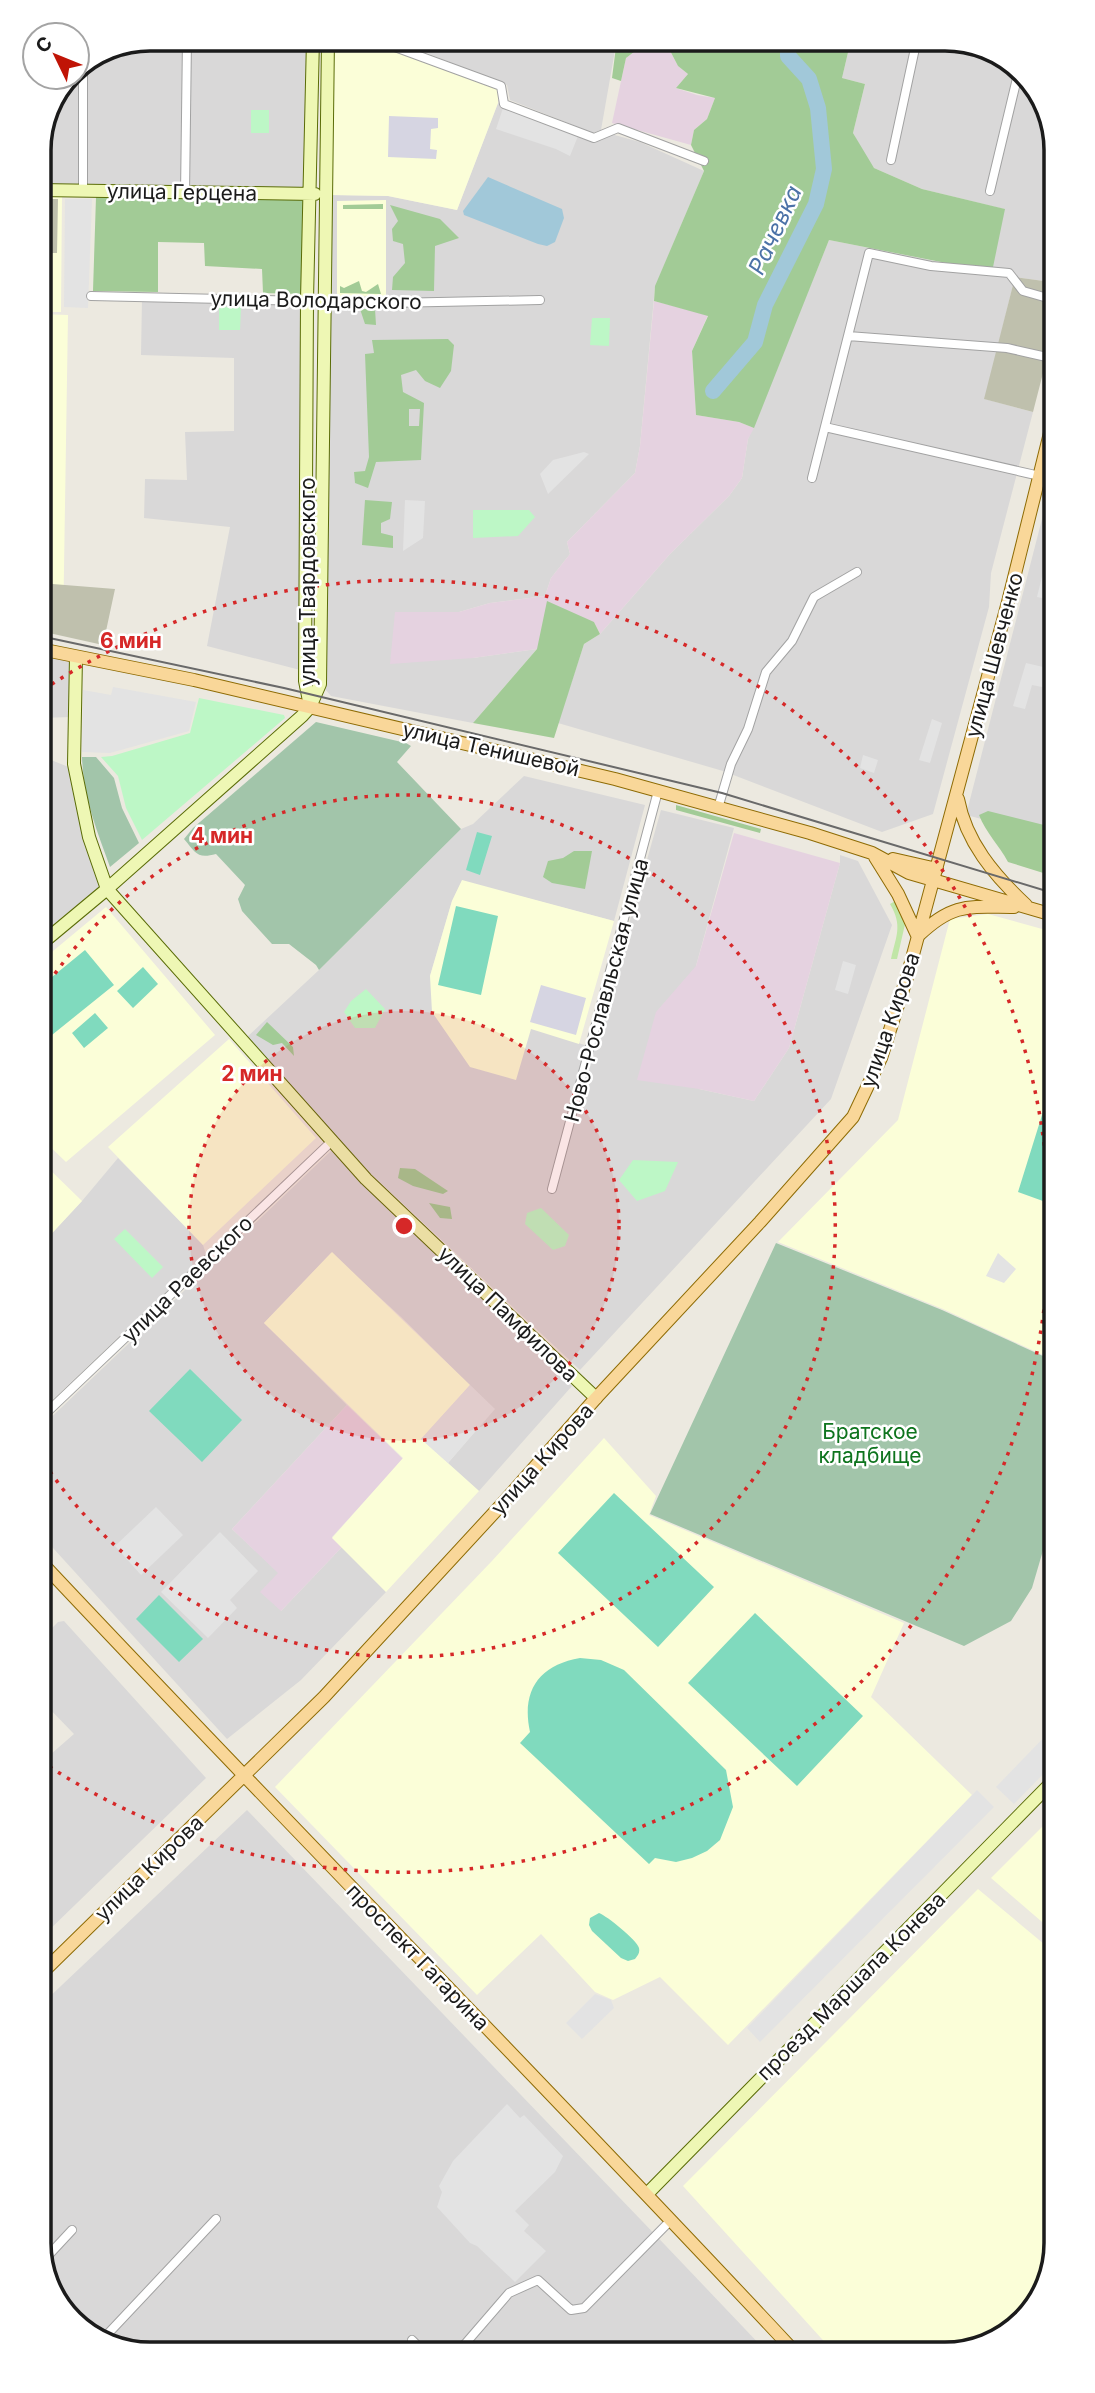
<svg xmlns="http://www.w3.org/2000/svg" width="1095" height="2393" font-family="Inter,sans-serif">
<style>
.residential{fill:#d9d8d8}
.industrial{fill:#e5d2e0}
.education{fill:#fbfed8}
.construction{fill:#bfc0ad}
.grass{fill:#c1e6a7}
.forest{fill:#a2cb96;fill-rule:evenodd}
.cemetery{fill:#a2c5aa}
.park{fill:#bdf7c6}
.pitch{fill:#80dabe}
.parking{fill:#e3e3e3}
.plaza{fill:#d6d5e2}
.water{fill:#a1c8d9}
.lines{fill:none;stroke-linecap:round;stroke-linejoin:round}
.river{stroke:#a1c8d9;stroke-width:16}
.street-casing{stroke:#a2a2a2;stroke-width:10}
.secondary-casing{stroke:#5a6c07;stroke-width:14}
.primary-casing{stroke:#8e6b04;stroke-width:14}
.street{stroke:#fff;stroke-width:8}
.secondary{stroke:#eef7b4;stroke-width:12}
.primary{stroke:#f9d799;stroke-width:12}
.tram{stroke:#696969;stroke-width:2}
.ring{fill:none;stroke:#d62828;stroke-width:3.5;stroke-dasharray:3.5 7}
.labels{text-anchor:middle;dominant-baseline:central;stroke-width:5;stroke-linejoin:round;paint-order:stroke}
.street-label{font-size:21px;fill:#1b1b1b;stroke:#fff}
.park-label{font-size:21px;fill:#0e741e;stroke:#fff}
.water-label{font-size:23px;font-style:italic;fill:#4b72a7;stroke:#fff}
.rim{fill:none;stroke:#1b1b1b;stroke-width:3.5}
.centre{fill:#d62828;stroke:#fff;stroke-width:3.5}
.ring-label{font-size:21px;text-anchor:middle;font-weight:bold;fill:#d62828;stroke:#fff;stroke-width:5;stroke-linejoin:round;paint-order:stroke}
</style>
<rect width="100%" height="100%" fill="#ece9e0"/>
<path class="residential" d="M150 39H183L182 190 86 189V65Z
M190 39H308L305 188H188Z
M392 39H617L601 130 593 133 510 100 507 85Z
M849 39H953L1013 61 1050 114 1051 282 1015 277 985 399 1033 412 991 573 989 607 933 814 882 832 723 771 558 723 584 644 600 634 670 554 729 496 742 478 748 439 829 240 991 272 1004 209 922 189 874 168 869 162 853 133 865 84 842 78 850 44Z
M80 68V188H39V143L69 77H77V69Z
M498 103 591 138 611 134 640 142 704 171 655 287 640 446 635 473 567 542 570 554 551 578 545 596 490 603 459 612H395L473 658 537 649 473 723 331 696 325 689 331 195 388 196 457 210Z
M142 299 306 301 304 671 207 646 230 527 144 518 145 479 187 480 185 432 234 431V358L141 355Z
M1051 484 1052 837 966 815Z
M40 653 72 660 71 717 40 718Z
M40 760H51L71 768 101 886 41 934Z
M524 776 645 805 614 921 462 881 452 901 430 976 531 1028 594 1048 661 810 734 828 696 966 699 1089 754 1101 789 1048 840 863V855L858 861 892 925 831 1099 580 1370 370 1173 246 1038 319 970 461 829 473 824Z
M332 1150 572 1386 479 1491 448 1463 494 1409 400 1316 331 1253 264 1323 347 1405 232 1529 279 1573 281 1611 342 1547 386 1592 301 1680 227 1739 43 1537 42 1426Z
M118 1158 203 1245 206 1254 48 1404 42 1402V1244L82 1201Z
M64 1621 206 1778 44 1935 43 1761 74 1734 43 1702V1637L58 1622Z
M247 1810 666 2246 765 2350 142 2354 82 2332 45 2279 44 2002Z"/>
<path class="industrial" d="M651 39H664L678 66 688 74 676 88 697 95 715 98 707 119 694 130 691 145 612 123 626 58Z
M654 301 708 315 692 351 696 415 739 422 754 428 748 439 742 478 729 496 670 554 600 634 594 622 537 649 473 658 390 664 395 612H459L490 603 545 596 551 578 570 554 567 542 635 473 640 446Z
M734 833 840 863 789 1048 754 1101 699 1089 637 1080 656 1012 696 966Z
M347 1405 403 1459 332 1537 342 1547 281 1611 260 1592 278 1573 232 1529Z"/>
<path class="education" d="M370 42 498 89V103L457 210 388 196 331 195 333 45Z
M39 196H62L61 312H39Z
M386 200V296L337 297V201Z
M39 314 68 315 63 632 40 628Z
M462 880 614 921 579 1044 531 1029 516 1080 470 1067 432 1012 430 976 452 901Z
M106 907 215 1035 66 1162 41 1138V961Z
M988 914 1053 932 1054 1360 943 1309 778 1242 898 1120 950 919Z
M229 1039 316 1138 203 1245 108 1147Z
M42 1162 82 1201 42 1244Z
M332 1252 470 1385 421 1439 479 1491 386 1592 332 1538 403 1458 264 1323Z
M604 1438 656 1496 649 1515 904 1623 871 1697 972 1795 728 2045 660 1977 613 2000 595 1992 541 1934 477 1995 275 1787 491 1562Z
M1055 1814 1056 1934 991 1878Z
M978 1889 1056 1954V2243L1034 2311 981 2348 831 2349 683 2186Z"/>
<path class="construction" d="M39 199H58L57 253H39Z
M1015 277 1051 282V342L1033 412 984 399Z
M40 583 115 589 103 645 40 631Z"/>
<path class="grass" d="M897 900 906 920 897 959H891C896 936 903 926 890 904Z"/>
<path class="forest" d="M617 39H651L626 58 621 81 612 78Z
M664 39H849L850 44 842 78 865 84 853 133 874 168 922 189 1005 209 992 272 829 240 754 428 739 422 696 415 692 351 708 316 654 301 655 286 704 171 691 145 694 130 707 119 715 98 676 88 688 74 678 66Z
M304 196 301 294 263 293 262 269 205 266 204 243 158 242V292L93 291 96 197Z
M383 204V209H343V205Z
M390 205 440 219 459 238 435 246 434 291 392 290 393 277 405 263 403 244 393 241 392 229 398 221Z
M359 281 362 291 366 292 378 284 381 294 340 293V286L344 288Z
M360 309H375L376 325 365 324Z
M448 339 454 345 451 371 440 388 425 381 416 370 401 375 403 392 424 403 421 460 376 462 368 488 355 483 354 472 365 471 369 457 365 354 374 353 372 340ZM409 409H420L419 426H409Z
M365 500 392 502 390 519 381 523V533L393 536V548L362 545Z
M547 601 594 622 600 634 584 644 554 738 473 723 537 649Z
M676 805 761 829 760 833 676 810Z
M988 811 1052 827 1053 876 1008 862C999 845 986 833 979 815Z
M574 851H592L585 889 552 883 543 877 548 861 563 858Z
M267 1022 293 1047 294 1056 282 1043 273 1045 256 1035Z
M400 1168 415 1169 448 1191 443 1194 413 1186 398 1178Z
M429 1203 450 1207 452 1219 440 1218Z"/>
<path class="cemetery" d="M316 722 406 743 411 746 397 762 461 829 319 970 316 965 289 944H272L242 911 238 899 245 885 216 854C197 859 196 853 184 839L193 828Z
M82 757H96L114 778 122 808 139 843 110 867C97 831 83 796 82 757Z
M776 1243 942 1310 1054 1361V1513L1032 1588 1011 1621 964 1646 650 1514Z"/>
<path class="park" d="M251 110H269V133H251Z
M219 307H241L240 330H219Z
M592 318H610L609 346 590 345Z
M473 510H529L535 517 518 536 473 538Z
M199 698 284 715 285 718 142 840 126 808 118 776 101 757 112 756 190 733Z
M366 989 385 1009 375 1028H355L344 1012 351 1001Z
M633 1160 678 1162 665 1191 637 1201 619 1180Z
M541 1208 569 1235 565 1246 553 1250 525 1224 527 1213Z
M125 1229 163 1267 152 1278 114 1239Z"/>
<path class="pitch" d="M477 832 492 836 480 875 466 870Z
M456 906 498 916 481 995 438 985Z
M85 950 114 985 42 1043 41 986Z
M143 967 158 984 133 1008 117 991Z
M95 1013 108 1028 84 1048 72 1033Z
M1052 1083H1053L1054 1205 1018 1192Z
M190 1369 242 1420 202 1462 149 1411Z
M614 1493 714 1587 658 1647 558 1553Z
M159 1595 203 1639 179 1662 136 1619Z
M755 1613 863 1716 797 1786 688 1683Z
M580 1658 601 1660 624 1670 726 1770 733 1807 720 1840 707 1851 692 1858 676 1862 655 1858 649 1864 520 1743 530 1732C521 1691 539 1665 580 1658Z
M599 1913C607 1916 637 1940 639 1948 640 1953 638 1955 635 1959L628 1961 621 1958 592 1931 589 1925 590 1918Z"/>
<path class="parking" d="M503 108 578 136 570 156 556 149 496 129Z
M65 199H92L88 308 64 307Z
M584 452 589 454 548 494 540 474 553 460Z
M405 500 425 501 423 538 403 551Z
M1044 569 1052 571V600L1037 597Z
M1026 663 1052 669V689L1032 685 1025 709 1013 706Z
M113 687 196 702 189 731 110 753 82 752 83 690 111 695Z
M932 719 942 723 930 763 919 760Z
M863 755 878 760 874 773 860 768Z
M843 961 856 965 848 994 835 990Z
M998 1253 1016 1269 1004 1283 986 1276Z
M470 1385 495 1409 448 1463 421 1439Z
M156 1507 183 1535 141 1575 115 1546Z
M220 1532 258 1571 230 1600 237 1608 208 1638 161 1592Z
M1055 1726V1762L1014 1804 996 1787Z
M977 1790 994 1807 760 2042 747 2028Z
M595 1994 611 2000 614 2008 582 2039 566 2023Z
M507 2104 520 2118 524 2115 563 2156 555 2172 515 2211 529 2225 524 2231 546 2251 515 2282 477 2246 470 2243 437 2207 442 2192 439 2186 453 2161Z"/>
<path class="plaza" d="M389 116 438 118V128L431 129 430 149 437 150 436 159 388 157Z
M541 985 586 998 576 1035 530 1022Z"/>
<path class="water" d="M488 177 562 209 564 218 555 242 547 246 538 244 464 215 463 211Z"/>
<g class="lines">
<path class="river" d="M713 391 755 342 765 305 816 204 824 169 818 108 809 79 788 56V39"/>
<defs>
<path id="street" d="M373 39 501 86 504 104 594 138 618 128 704 161
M891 160 917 39
M83 191V66
M990 191 1019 70
M185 194 187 39
M91 296 390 303 540 300
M848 336 1007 348 1051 358
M825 427 1040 476
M812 478 869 253 931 266 1009 273 1023 291 1051 299
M718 808 731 764 748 729 766 672 792 641 814 597 857 572
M552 1189 658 791
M42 1417 332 1141
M45 2259 72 2230
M103 2339 216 2219
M412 2340 424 2352
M462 2352 465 2344 509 2293 538 2280 571 2310 584 2308 671 2220"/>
<path id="secondary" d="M39 190 315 194
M76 657 74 764 89 837 107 889 366 1179 596 1398
M310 706 305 681 307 300 313 39
M41 944 107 889 302 716 310 707 320 684 328 39
M647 2194 1055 1779"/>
<path id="primary" d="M40 649 194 680 615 779 810 833 872 853 909 873 1053 915
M958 799C966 842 994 875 1026 905
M875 857 898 894 918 937
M893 859 937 869
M919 935C954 902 969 907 1014 907
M43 1564C291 1828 546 2085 793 2350
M44 1971 324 1697 503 1503 596 1398 760 1222 853 1117 881 1058 907 977 1008 602 1051 429"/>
</defs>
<use href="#street" class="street-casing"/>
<use href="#secondary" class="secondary-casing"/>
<use href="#primary" class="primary-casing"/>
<use href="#street" class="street"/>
<use href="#secondary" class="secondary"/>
<use href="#primary" class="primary"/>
<path class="tram" d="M40 636 284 688 722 793 1053 893"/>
</g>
<circle cx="404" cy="1226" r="215" fill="#d62828" fill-opacity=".12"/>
<g class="ring">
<circle cx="404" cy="1226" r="215"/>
<path d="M43 991A431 431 0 1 1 43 1461"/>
<path d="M43 690A646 646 0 1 1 47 1765"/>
</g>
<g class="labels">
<g class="street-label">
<text transform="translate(182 192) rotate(1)">улица Герцена</text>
<text transform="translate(316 300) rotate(1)">улица Володарского</text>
<text transform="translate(307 582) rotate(-90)">улица Твардовского</text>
<text transform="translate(994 655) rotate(-75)">улица Шевченко</text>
<text transform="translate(491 749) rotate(13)">улица Тенишевой</text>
<text transform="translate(606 990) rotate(-75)">Ново-Рославльская улица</text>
<text transform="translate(890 1020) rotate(-71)">улица Кирова</text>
<text transform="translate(187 1279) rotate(-44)">улица Раевского</text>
<text transform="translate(508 1314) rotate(44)">улица Памфилова</text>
<text transform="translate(542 1459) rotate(-48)">улица Кирова</text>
<text transform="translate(149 1868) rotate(-44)">улица Кирова</text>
<text transform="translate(418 1957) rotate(46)">проспект Гагарина</text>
<text transform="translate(851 1986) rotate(-45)">проезд Маршала Конева</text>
</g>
<g class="park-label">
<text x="870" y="1431">Братское<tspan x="870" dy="24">кладбище</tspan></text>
</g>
<g class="water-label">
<text transform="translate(775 230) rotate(-65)">Рачевка</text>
</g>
</g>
<path d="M0 0H1095V2393H0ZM150 51H945A99 99 0 0 1 1044 150V2243A99 99 0 0 1 945 2342H150A99 99 0 0 1 51 2243V150A99 99 0 0 1 150 51Z" fill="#fff" fill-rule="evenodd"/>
<path class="rim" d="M150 51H945A99 99 0 0 1 1044 150V2243A99 99 0 0 1 945 2342H150A99 99 0 0 1 51 2243V150A99 99 0 0 1 150 51Z"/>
<circle cx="404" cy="1226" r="10" class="centre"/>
<g class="ring-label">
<text x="131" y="648">6 мин</text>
<text x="222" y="843">4 мин</text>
<text x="252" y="1081">2 мин</text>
</g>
<g transform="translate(56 56) rotate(313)"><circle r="33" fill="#ffffff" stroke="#a4a4a4" stroke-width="2"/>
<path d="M0-5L12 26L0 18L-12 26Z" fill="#c01406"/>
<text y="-10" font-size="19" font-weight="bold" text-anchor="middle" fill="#1b1b1b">С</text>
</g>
</svg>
